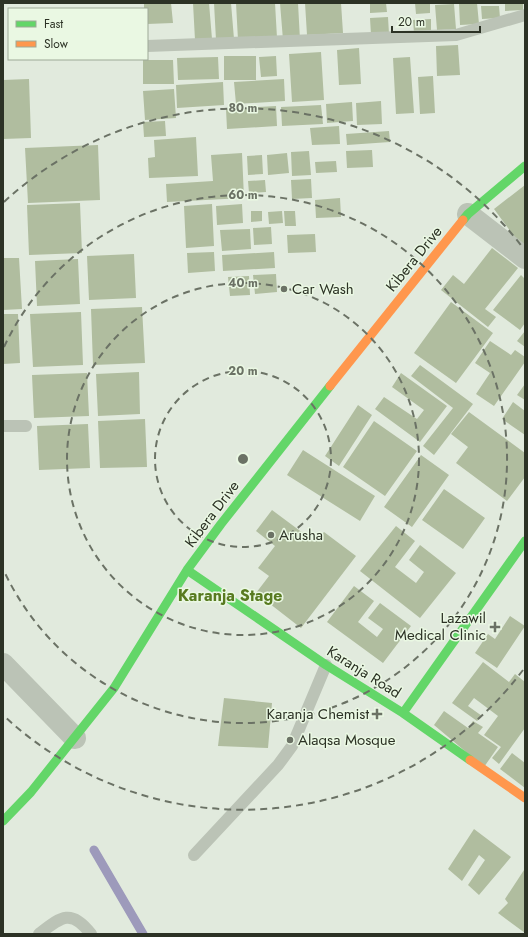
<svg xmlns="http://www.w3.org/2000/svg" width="528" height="937" font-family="Jost,sans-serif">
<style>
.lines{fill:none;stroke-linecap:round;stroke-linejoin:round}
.stream{stroke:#9d9abb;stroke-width:9}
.building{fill:#b0bd9f}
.lane{stroke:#bbc3b6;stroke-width:12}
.street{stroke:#bbc3b6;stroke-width:22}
.fast{stroke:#63d668;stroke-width:9}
.slow{stroke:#ff974d;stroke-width:9}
.ring{fill:none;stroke:#6b7265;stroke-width:2;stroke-dasharray:7 5}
.poi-dot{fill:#6b7265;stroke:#eaf8e3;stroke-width:1.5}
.labels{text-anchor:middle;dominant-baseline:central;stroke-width:3;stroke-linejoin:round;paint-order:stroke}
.street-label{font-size:15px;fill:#2c3225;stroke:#eaf8e3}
.poi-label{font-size:15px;fill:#2c3225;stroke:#eaf8e3;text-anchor:start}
.neighbourhood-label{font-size:16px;font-weight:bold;fill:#587a20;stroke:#eaf8e3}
.centre{fill:#6b7265;stroke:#eaf8e3;stroke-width:2}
.ring-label{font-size:12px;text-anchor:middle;font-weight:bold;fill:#6b7265;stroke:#eaf8e3;stroke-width:3;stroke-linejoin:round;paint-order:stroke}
</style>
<rect width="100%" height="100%" fill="#e1eadd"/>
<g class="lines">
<path class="stream" d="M94 850 143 934"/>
</g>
<path class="building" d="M171 3 173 23 147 24V9H144V4Z
M193 3H209L212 39 195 40Z
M214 3H231L234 39 216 40Z
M236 3H275L277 38 238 40Z
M280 3H298L300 40H283Z
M305 3H341L343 33 307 35Z
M370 3H386L387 12 370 13Z
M415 3H430V13L416 14Z
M459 3H477L479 24 460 25Z
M505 3H523V10L505 11Z
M454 4 456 29 437 30 435 5Z
M481 6H499L500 18 482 19Z
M388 17 389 34 371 35 370 18Z
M431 19V32L414 33 413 20Z
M458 45 460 75 437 76 436 46Z
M359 48 361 84 339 85 337 50Z
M321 52 324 100 292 102 289 54Z
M224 56H256V80H224Z
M276 56 277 76 261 77 259 57Z
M218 57 219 79 178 80 177 58Z
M410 57 414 113 396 114 393 58Z
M143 60H173L174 84H143Z
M433 76 435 113 420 114 418 77Z
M29 79 31 138 3 139V80Z
M284 79 285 101 236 104 234 82Z
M223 82 224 105 177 108 176 85Z
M174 89 176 118 145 120 143 91Z
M381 101 382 124 357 125 356 103Z
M352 102 353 121 327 123 326 104Z
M321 105 323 124 282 126 281 107Z
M276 106 277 126 227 129 226 109Z
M165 121 166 136 144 137 143 122Z
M339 126 340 144 312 145 310 128Z
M389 131 390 142 347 145 346 134Z
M196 137 198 176 149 178 148 158 155 157 154 140Z
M98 145 100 200 28 203 25 148Z
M372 150 373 167 347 168 346 151Z
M309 151 311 175 292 176 291 152Z
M242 153 244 198 167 202 166 184 213 181 211 155Z
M287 153 289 173 268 175 267 155Z
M262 155 263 174 248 175 247 156Z
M336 161 337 172 316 173 315 162Z
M311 179 312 198 292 199 291 180Z
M265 180 266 192 249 193 248 181Z
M525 185V251L494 209Z
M340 198 341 217 316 218 315 200Z
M80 203 82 253 29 255 27 205Z
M212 204 214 246 186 248 184 206Z
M242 204 243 223 217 225 216 206Z
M251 211H262V221L251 222Z
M282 211 283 223 269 224 268 212Z
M284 211H295L296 226H285Z
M271 227 272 244 254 245 253 228Z
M250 229 251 249 222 251 220 230Z
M315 234 316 252 288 253 287 235Z
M492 248 518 268 485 309 496 317 488 327 441 290 453 275 464 284Z
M214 252 215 271 188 273 187 253Z
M274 252 275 268 223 271 222 255Z
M134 254 136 298 89 300 87 256Z
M3 258H19L22 309 3 310Z
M78 259 80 304 37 306 35 261Z
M276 274 277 292 255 294 253 275Z
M521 275 525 279V323L520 330 493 310Z
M249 276 250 295 230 296 228 277Z
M451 302 493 333 456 383 414 353Z
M142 307 145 363 93 365 91 309Z
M81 312 83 365 33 367 30 314Z
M3 314H18L20 363 3 364Z
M525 331V347L517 341Z
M490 341 511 355 515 350 525 357V362L494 406 476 394 490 373 475 363Z
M420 365 473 404 434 455 423 446 453 408 411 376Z
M139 372 140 414 98 416 96 374Z
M87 373 89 416 34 418 32 375Z
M401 373 447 406 420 442 375 409 384 397 417 419 424 410 392 387Z
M525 384V400L517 395Z
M513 402 525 411V435L502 419Z
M358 405 372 415 339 466 325 456Z
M469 412 525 453V477L507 501 456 463 468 447 451 434Z
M145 419 147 467 100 468 98 421Z
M374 421 417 451 385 496 343 467Z
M88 424 90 468 39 470 37 426Z
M303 450 375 496 360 521 287 475Z
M421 455 449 475 412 527 384 507Z
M444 489 485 518 463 549 422 520Z
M272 510 315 542 324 532 356 556 301 628 256 593 269 576 258 568 275 546 256 531Z
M396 526 415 541 395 567 416 583 424 572 409 560 420 545 456 573 420 618 360 571Z
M354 586 374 601 358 622 377 637 383 629 368 618 380 603 411 626 383 663 327 622Z
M510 616 525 626 497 668 475 653 488 634 495 639Z
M483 662 509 682 515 674 525 682V728L499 764 492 758 501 747 484 735 498 716 474 698 468 706 482 716 477 721 452 703Z
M224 698 272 703 268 748 218 746Z
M444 711 468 728 473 721 483 727 478 733 498 747 484 767 434 725Z
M512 753 525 763V788L500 769Z
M474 829 511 857 479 895 468 885 485 860 479 855 462 881 448 869Z
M524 870 525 871V933L498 913 508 903 505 899Z"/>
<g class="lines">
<path class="lane" d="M147 46 456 35 525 15
M3 426H26
M194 855 278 765 292 746 326 665
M39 934C61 917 71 908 91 934"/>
<path class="street" d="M468 214 525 258
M3 664 75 738"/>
<path class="fast" d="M463 220 468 214 525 166
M187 570 326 665 403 713 470 760
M403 713 525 541
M3 821 31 792 114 688 187 570 221 524 330 386"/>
<path class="slow" d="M330 386 463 220
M470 760 525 798"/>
</g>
<g class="ring">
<circle cx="243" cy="459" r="88"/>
<circle cx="243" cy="459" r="176"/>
<path d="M4 347A264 264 0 1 1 4 571"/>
<path d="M523 670A351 351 0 0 1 4 716M4 202A351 351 0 0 1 523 248"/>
</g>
<g class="poi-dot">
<circle cx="284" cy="289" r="4"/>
<circle cx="271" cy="535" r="4"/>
<path d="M493 621h4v4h4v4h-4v4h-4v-4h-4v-4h4z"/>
<path d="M375 708h4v4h4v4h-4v4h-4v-4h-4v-4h4z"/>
<circle cx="290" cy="740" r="4"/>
</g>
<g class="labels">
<g class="street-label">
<text transform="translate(414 259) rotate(-51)">Kibera Drive</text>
<text transform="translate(212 514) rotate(-53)">Kibera Drive</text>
<text transform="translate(364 672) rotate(32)">Karanja Road</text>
</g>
<g class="poi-label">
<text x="292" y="289">Car Wash</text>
<text x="279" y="535">Arusha</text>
<text x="486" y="618" text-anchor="end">Lazawil<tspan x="486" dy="17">Medical Clinic</tspan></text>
<text x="369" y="714" text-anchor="end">Karanja Chemist</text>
<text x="298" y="740">Alaqsa Mosque</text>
</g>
<g class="neighbourhood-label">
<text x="230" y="595">Karanja Stage</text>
</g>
</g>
<circle cx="243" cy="459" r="6" class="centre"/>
<g class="ring-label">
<text x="243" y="112">80 m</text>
<text x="243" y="199">60 m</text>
<text x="243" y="287">40 m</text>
<text x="243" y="375">20 m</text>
</g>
<rect width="528" height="937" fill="none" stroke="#2c3225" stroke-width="8"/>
<rect x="8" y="8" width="140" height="52" fill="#eaf8e3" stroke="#9ea997"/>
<rect x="16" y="21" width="20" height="6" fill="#63d668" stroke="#9ea997"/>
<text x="44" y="28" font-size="12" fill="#2c3225">Fast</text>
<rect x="16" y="41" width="20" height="6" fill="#ff974d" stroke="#9ea997"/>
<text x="44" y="48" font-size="12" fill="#2c3225">Slow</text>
<path d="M392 26v6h88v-6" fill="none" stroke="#2c3225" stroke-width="2"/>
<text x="398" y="26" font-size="12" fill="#2c3225" stroke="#eaf8e3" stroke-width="3" paint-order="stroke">20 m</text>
</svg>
